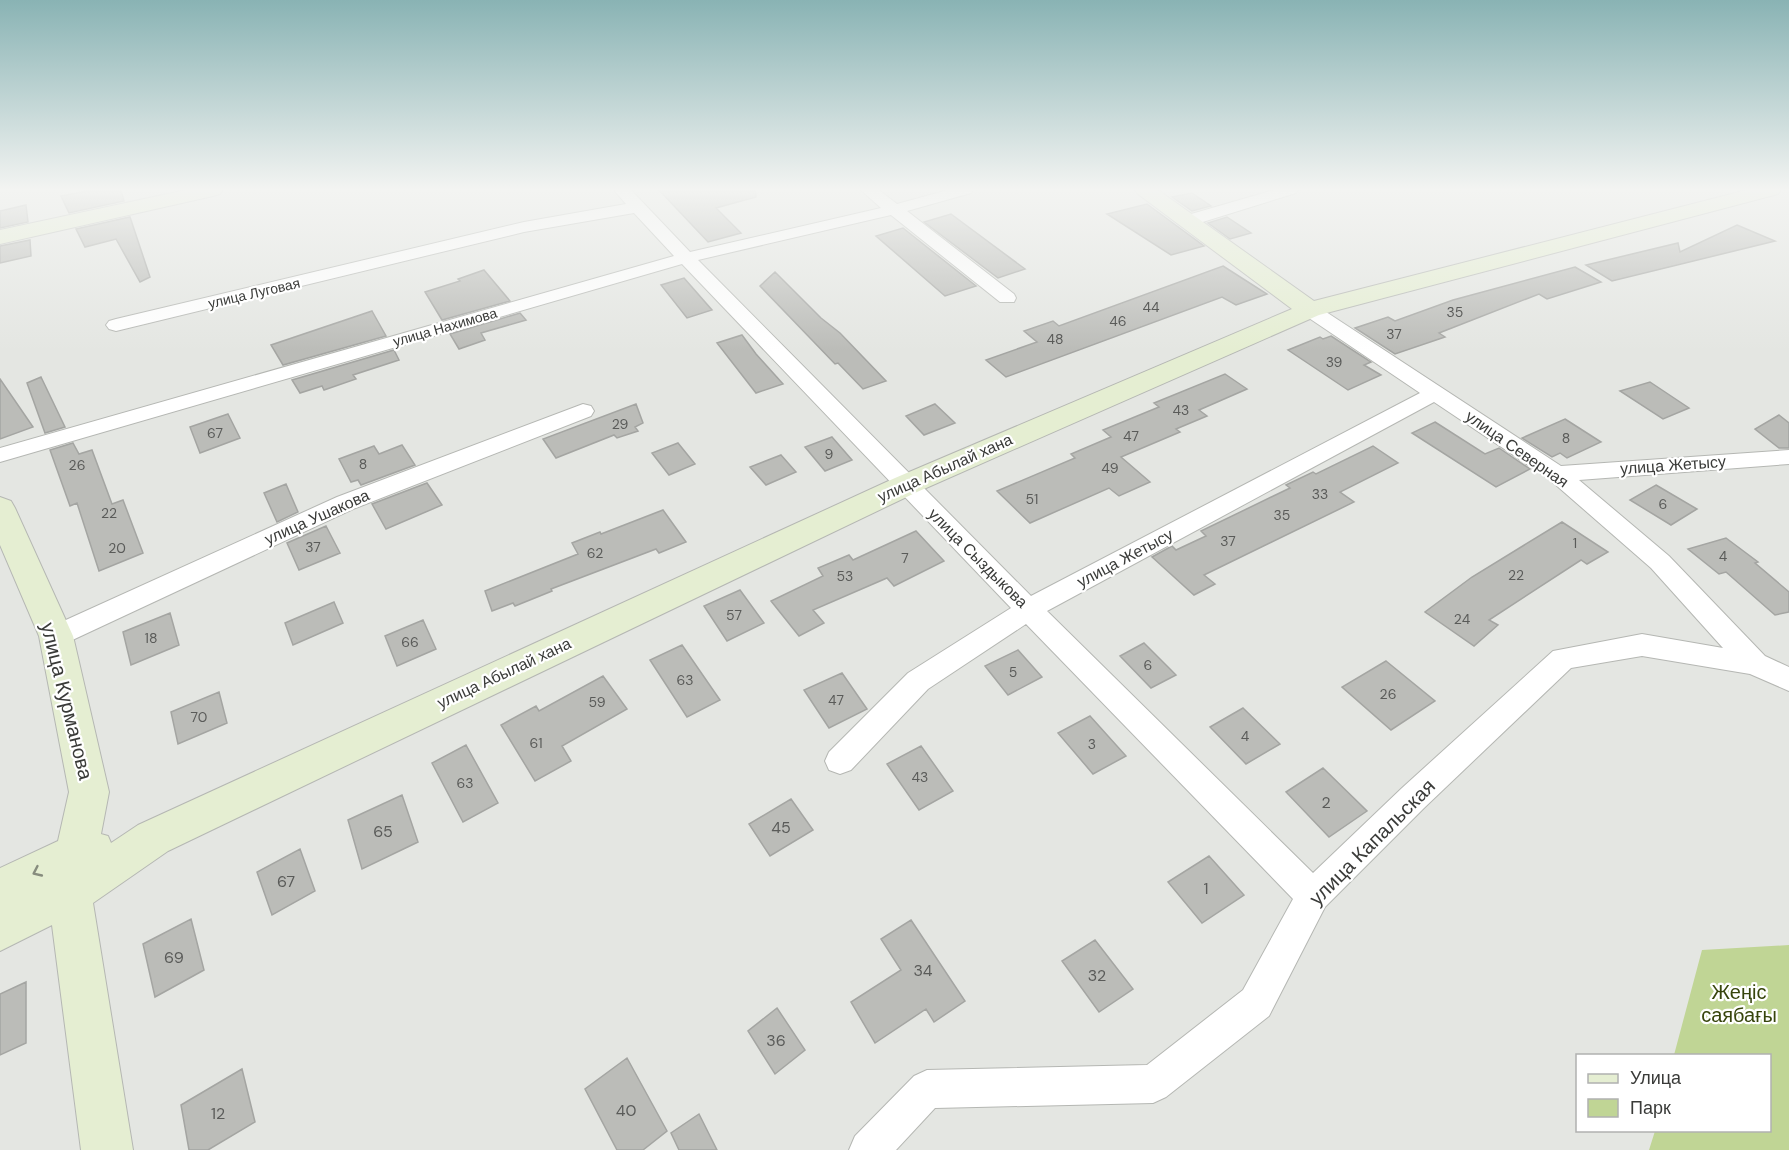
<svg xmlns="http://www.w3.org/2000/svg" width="1789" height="1150" font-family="'DM Sans',sans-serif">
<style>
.green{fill:#c0d595}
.building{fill:#bbbcb8;stroke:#a4a5a2;stroke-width:1.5}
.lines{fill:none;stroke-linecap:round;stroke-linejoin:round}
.street-casing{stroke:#b5b7b3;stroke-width:2}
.secondary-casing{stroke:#b5b7b3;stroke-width:2}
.street{fill:#fff;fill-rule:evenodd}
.secondary{fill:#e5eed2;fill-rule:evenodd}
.oneway{stroke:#878c7e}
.labels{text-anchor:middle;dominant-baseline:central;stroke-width:4.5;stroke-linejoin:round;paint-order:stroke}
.far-street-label{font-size:14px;fill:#3a3b39;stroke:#fff}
.number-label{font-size:14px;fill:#5a5b59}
.street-label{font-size:16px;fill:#3a3b39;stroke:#fff}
.near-number-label{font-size:16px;fill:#5a5b59}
.near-street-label{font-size:20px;fill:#3a3b39;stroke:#fff}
.near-park-label{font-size:20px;fill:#37450c;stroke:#fff}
</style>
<rect width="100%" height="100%" fill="#e4e6e2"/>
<path class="green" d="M1789 945V1150H1649L1655 1131 1770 1130V1056L1674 1055 1702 950Z"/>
<path class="building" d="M92 190H121L124 201 69 213 61 196Z
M659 190H755L756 197 716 208 741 233 708 242Z
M1192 193 1211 206 1192 211 1172 197Z
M1147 204 1204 246 1171 255 1107 214Z
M26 205 28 222 0 228V211Z
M951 214 1025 269 998 278 924 222Z
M130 217 150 277 140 282 116 239 85 247 76 229Z
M1227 217 1251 233 1230 239 1208 223Z
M1737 225 1775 241 1612 281 1586 265 1678 243 1680 252Z
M903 228 976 286 945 296 876 236Z
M30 240 31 256 0 263V246Z
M1223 266 1267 294 1236 305 1222 297 1006 377 986 360 1037 342 1024 331 1053 321 1059 326Z
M1575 267 1601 282 1547 299 1539 294 1439 333 1445 337 1395 354 1355 328 1388 317 1395 321 1453 300Z
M484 270 510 301 442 320 425 292 460 281 458 279Z
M775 272 821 318 840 333 886 381 863 389 838 363 835 364 760 286Z
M684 278 712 310 687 318 661 285Z
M372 311 386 336 283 365 271 345Z
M520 313 526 320 481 333 485 340 459 349 450 334Z
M742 335 756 354 783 384 756 393 717 343Z
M1331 336 1371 362 1364 365 1381 375 1348 390 1288 350 1320 337 1323 339Z
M394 350 399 360 353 375 356 379 324 390 322 386 300 393 292 380Z
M1225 374 1247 389 1199 410 1207 416 1176 429 1180 432 1121 457 1150 482 1119 496 1109 488 1030 523 997 491 1075 458 1071 454 1111 437 1103 430 1159 407 1154 403Z
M41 377 65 427 45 433 27 383Z
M0 379 33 427 0 439Z
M1650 382 1689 408 1663 419 1620 391Z
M636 404 643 423 635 427 638 431 617 438 614 435 556 458 543 439Z
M935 404 955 423 924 435 906 416Z
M228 414 240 438 200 453 190 427Z
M1779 415 1789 423V448H1779L1755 429Z
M1565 419 1601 442 1567 458 1560 453 1552 457 1522 438Z
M1435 422 1485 454 1499 448 1530 469 1496 487 1412 433Z
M832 437 852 460 825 471 805 447Z
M73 443 79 454 92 450 112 504 123 500 143 553 99 571 77 503 70 506 50 450Z
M678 443 695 464 669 475 652 453Z
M402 445 415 465 361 485 358 480 351 482 339 459 374 446 379 454Z
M1373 446 1398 463 1340 492 1354 502 1204 575 1215 584 1194 595 1152 557 1172 546 1176 550 1206 536 1201 531 1290 488 1286 485 1313 472 1316 474Z
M781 455 796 472 766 485 750 467Z
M427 483 442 505 386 529 372 504Z
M286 484 298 512 277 522 264 493Z
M1656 485 1697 509 1671 525 1630 500Z
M663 510 686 542 659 553 656 549 551 589 552 591 515 606 513 603 492 611 485 591 578 554 572 543 600 532 601 534Z
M1562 522 1608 552 1587 564 1581 560 1489 620 1498 625 1474 646 1425 612 1472 577Z
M326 526 340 553 299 570 287 543Z
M916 531 944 561 894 586 887 578 813 610 824 623 799 636 771 601 823 576 818 568 849 555 853 560Z
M1726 538 1758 562 1755 563 1789 592V612L1775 615 1726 572 1719 574 1688 549Z
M740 590 764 623 727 641 704 606Z
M334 602 343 623 293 645 285 623Z
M170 613 179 645 131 665 123 632Z
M423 620 436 649 397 666 385 636Z
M1144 643 1176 675 1151 688 1120 656Z
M682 645 720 700 687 717 650 660Z
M1018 650 1042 677 1008 695 985 666Z
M1386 661 1435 701 1391 730 1342 687Z
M842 673 867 709 829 728 804 690Z
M603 676 627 709 562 746 571 761 535 781 501 725 536 706 539 711Z
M219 692 227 723 178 744 171 712Z
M1243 708 1280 744 1246 764 1210 727Z
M1090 716 1126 756 1093 774 1058 733Z
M466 745 498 803 463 822 432 763Z
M921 746 953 791 919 810 887 764Z
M1323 768 1367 811 1329 837 1286 792Z
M402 795 418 842 362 869 348 820Z
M791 799 813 830 770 856 749 824Z
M300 849 315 891 272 915 257 872Z
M1209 856 1244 895 1202 923 1168 882Z
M191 919 204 970 155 997 143 944Z
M911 920 965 1001 934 1022 926 1009 875 1043 851 1002 901 970 881 939Z
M1095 940 1133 989 1099 1012 1062 961Z
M26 982V1043L0 1055V994Z
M777 1008 805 1050 775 1074 748 1031Z
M627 1058 667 1131 643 1150H617L585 1089Z
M242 1069 255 1122 208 1150H189L181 1105Z
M699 1114 717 1150H679L671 1133Z"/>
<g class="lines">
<defs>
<path id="street" d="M614 190H631L690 252 881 208 861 190H879L897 204 948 190H973L971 193 907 211 1014 294 1016 298 1014 302H1000L891 215 698 260 1031 596 1420 393 1303 314 1300 310 1303 306H1317L1561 466 1789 450V464L1579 480 1669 556 1765 656 1789 667V691L1750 674 1642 656 1571 668 1424 808 1325 907 1269 1016 1166 1097 1153 1103 935 1108 896 1150H849L855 1136 914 1076 927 1070 1147 1065 1243 990 1293 899 1026 624 928 689 851 770 840 774 829 770 825 761 829 752 908 673 1011 608 682 264 0 462V448L674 256 634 213 524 232 116 331 109 329 106 325 109 321 116 319 524 222 626 204ZM1434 402 1549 479 1651 568 1723 648 1642 634 1553 651 1402 788 1313 873 1047 611Z
M1274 190H1298L1296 193 1193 225H1181L1179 221 1181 217Z
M583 404 591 406 594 411 591 416 353 509 66 643 56 646 46 643 43 636 46 629 337 497Z"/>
<path id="secondary" d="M186 190H223L220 194 213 196 0 244V230Z
M1135 190H1158L1314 301 1747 190H1781L1778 194 1319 315 917 492 168 851 93 903 133 1150H81L52 925 0 951V868L58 841 69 792 39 636 0 545V497L11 501 15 508 73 636 109 792 101 834 108 836 111 843 138 825 895 478 1292 309 1138 194Z"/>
</defs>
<use href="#street" class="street-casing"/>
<use href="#secondary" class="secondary-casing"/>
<use href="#street" class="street"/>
<use href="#secondary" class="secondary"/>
</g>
<defs><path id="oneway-chevron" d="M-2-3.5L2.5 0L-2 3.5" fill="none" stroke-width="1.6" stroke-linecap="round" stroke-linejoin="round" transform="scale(1.5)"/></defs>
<use class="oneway" href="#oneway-chevron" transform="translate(37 872) rotate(155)"/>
<linearGradient id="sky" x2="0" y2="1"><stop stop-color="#89b3b4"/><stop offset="0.54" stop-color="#f3f4f2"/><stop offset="1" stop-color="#f3f4f2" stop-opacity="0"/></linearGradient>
<rect width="1789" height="351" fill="url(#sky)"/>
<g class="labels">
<g class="far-street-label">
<text transform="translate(254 293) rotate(-13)">улица Луговая</text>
<text transform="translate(445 327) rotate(-16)">улица Нахимова</text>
</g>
<g class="number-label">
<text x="1151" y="307">44</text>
<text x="1455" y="312">35</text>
<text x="1118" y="321">46</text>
<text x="1394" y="334">37</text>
<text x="1055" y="339">48</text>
<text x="1334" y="362">39</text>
<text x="1181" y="410">43</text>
<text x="620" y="424">29</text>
<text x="215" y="433">67</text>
<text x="1131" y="436">47</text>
<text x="1566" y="438">8</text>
<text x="829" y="454">9</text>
<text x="363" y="464">8</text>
<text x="77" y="465">26</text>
<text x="1110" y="468">49</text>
<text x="1320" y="494">33</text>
<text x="1032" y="499">51</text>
<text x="1663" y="504">6</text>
<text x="109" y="513">22</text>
<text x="1282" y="515">35</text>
<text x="1228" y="541">37</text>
<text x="1575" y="543">1</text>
<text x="313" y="547">37</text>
<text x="117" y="548">20</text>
<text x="595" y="553">62</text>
<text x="1723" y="556">4</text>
<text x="905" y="558">7</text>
<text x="1516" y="575">22</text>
<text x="845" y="576">53</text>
<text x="734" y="615">57</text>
<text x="1462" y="619">24</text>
<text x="151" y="638">18</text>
<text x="410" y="642">66</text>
<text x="1148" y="665">6</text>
<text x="1013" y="672">5</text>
<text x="685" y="680">63</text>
<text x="1388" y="694">26</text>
<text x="836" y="700">47</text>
<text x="597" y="702">59</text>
<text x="199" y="717">70</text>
<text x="1245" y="736">4</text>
<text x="536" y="743">61</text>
<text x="1092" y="744">3</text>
<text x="920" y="777">43</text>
<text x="465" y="783">63</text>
</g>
<g class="street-label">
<text transform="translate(1517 449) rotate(35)">улица Северная</text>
<text transform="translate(1673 465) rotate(-4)">улица Жетысу</text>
<text transform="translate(945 468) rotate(-24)">улица Абылай хана</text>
<text transform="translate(317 517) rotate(-24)">улица Ушакова</text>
<text transform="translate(978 558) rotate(45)">улица Сыздыкова</text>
<text transform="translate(1125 558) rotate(-28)">улица Жетысу</text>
<text transform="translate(504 673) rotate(-25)">улица Абылай хана</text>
</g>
<g class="near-number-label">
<text x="1326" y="802">2</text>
<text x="781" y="827">45</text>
<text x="383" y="831">65</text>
<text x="286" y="881">67</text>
<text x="1206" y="888">1</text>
<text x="174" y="957">69</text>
<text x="923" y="970">34</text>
<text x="1097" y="975">32</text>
<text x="776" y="1040">36</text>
<text x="626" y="1110">40</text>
<text x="218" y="1113">12</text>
</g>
<g class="near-street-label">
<text transform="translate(67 701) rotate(76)">улица Курманова</text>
<text transform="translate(1372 842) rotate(-45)">улица Капальская</text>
</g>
<g class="near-park-label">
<text x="1739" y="992">Жеңіс<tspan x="1739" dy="23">саябағы</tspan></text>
</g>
</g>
<rect x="1576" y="1054" width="195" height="78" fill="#ffffff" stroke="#b0b1b0" stroke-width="1.5"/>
<rect x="1588" y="1074" width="30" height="9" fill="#e5eed2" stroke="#b0b1b0" stroke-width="1.5"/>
<text x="1630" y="1084" font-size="18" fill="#3a3b39">Улица</text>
<rect x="1588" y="1099" width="30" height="18" fill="#c0d595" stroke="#b0b1b0" stroke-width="1.5"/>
<text x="1630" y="1114" font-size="18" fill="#3a3b39">Парк</text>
</svg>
